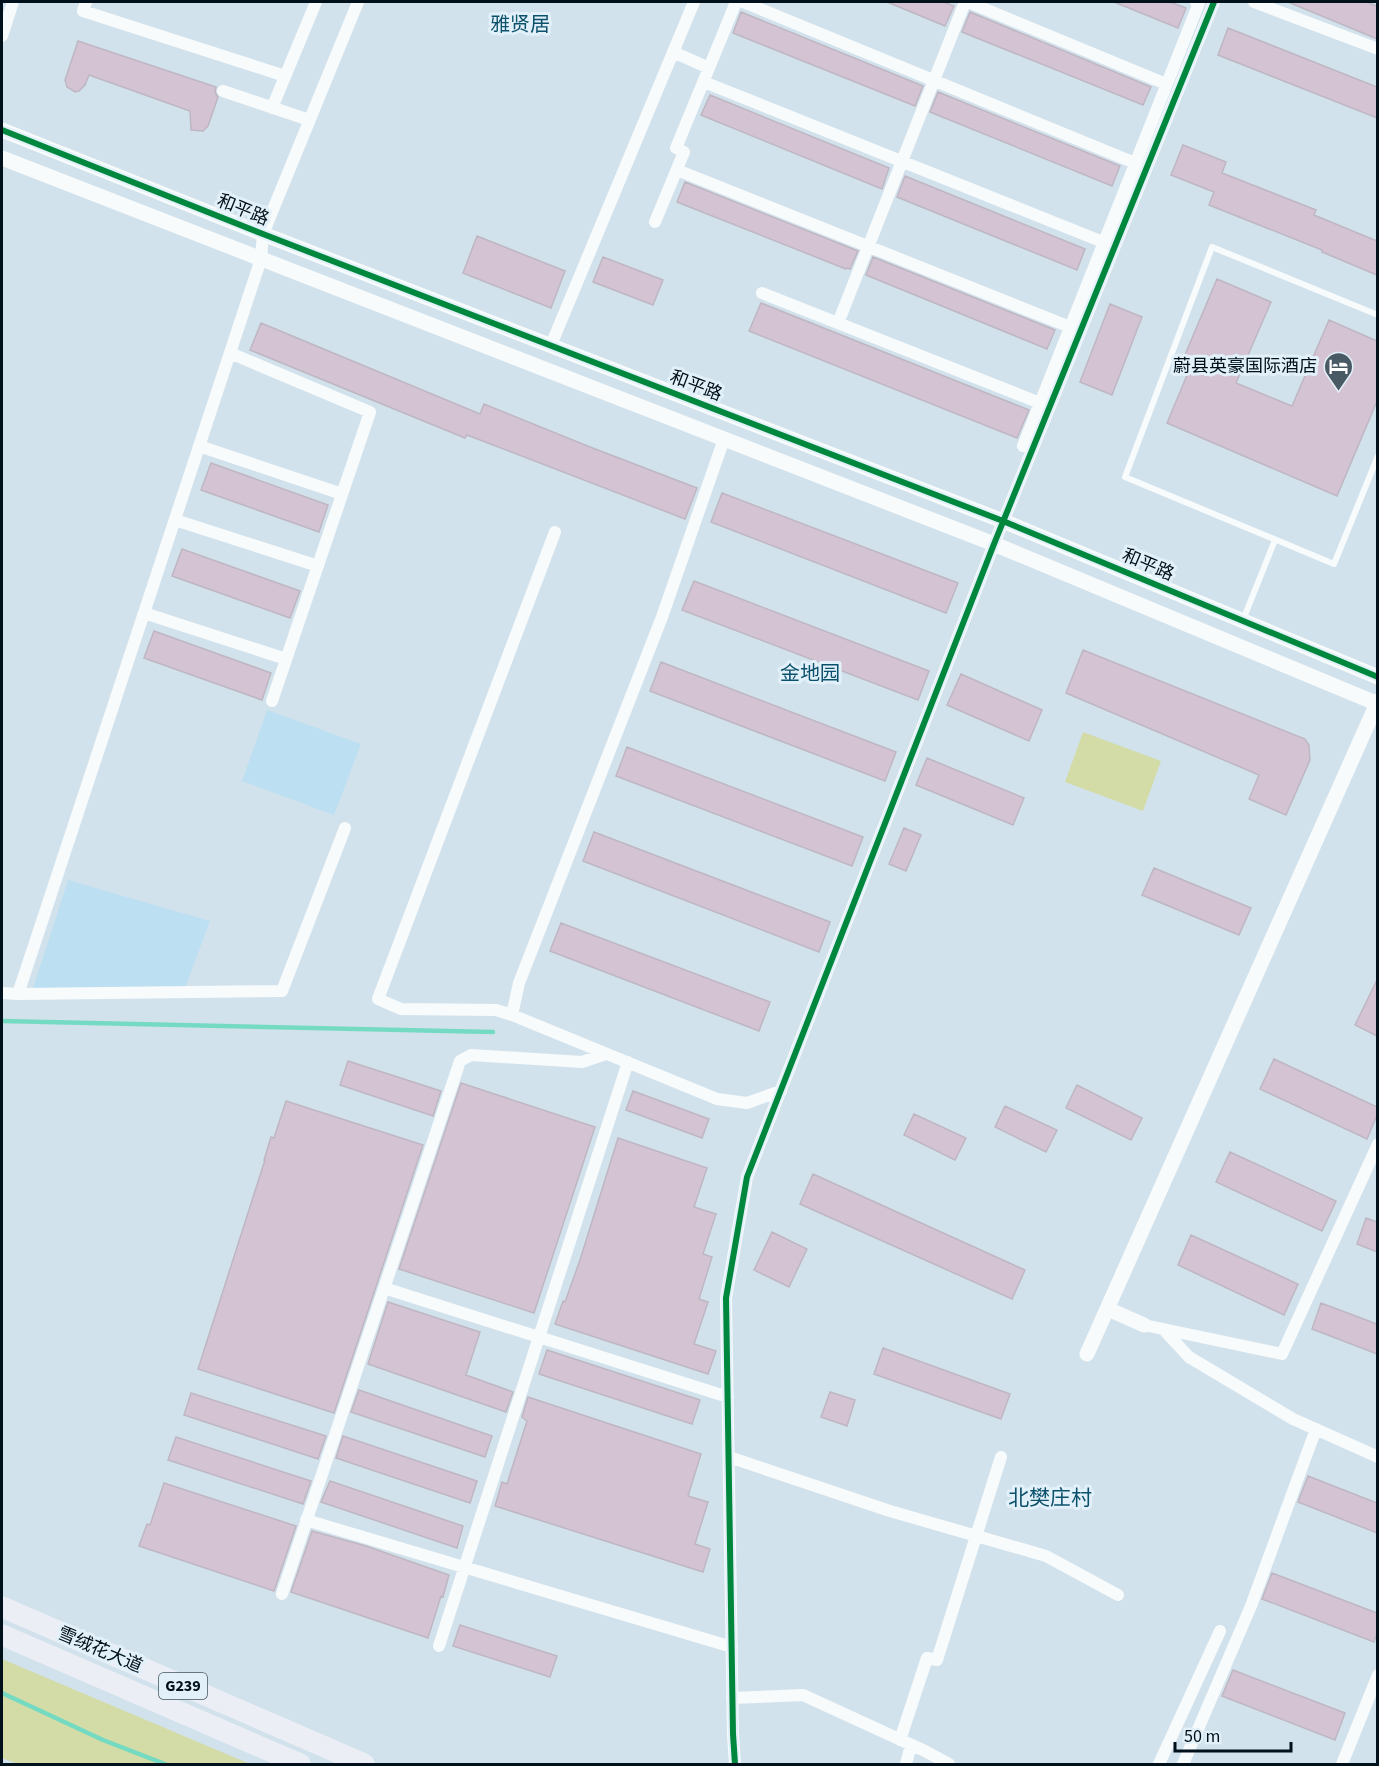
<svg xmlns="http://www.w3.org/2000/svg" width="1379" height="1766" font-family="'Source Sans 3','Noto Sans SC',sans-serif">
<style>
.built{fill:#bcdff2}
.green{fill:#d3dca7}
.lines{fill:none;stroke-linecap:round;stroke-linejoin:round}
.stream{stroke:#75dac2;stroke-width:4.5}
.building{fill:#d4c3d3;stroke:#beb7c2;stroke-width:1.5}
.service{stroke:#f8fbfc;stroke-width:6}
.minor{stroke:#f8fbfc;stroke-width:12}
.tertiary{stroke:#f8fbfc;stroke-width:15}
.trunk{stroke:#eceef5;stroke-width:21}
.cycleway-casing{stroke:#e2f1f9;stroke-width:10}
.cycleway{stroke:#00873e;stroke-width:6}
.labels{text-anchor:middle;dominant-baseline:central;stroke-width:6;stroke-linejoin:round;paint-order:stroke}
.shield{fill:#e2f1f9;stroke:#44545e;stroke-width:1.5}
.shield-label{font-size:16px;font-weight:bold;fill:#00111c}
.street-label{font-size:18px;fill:#00111c;stroke:#e2f1f9}
.poi-label{font-size:18px;fill:#00111c;stroke:#e2f1f9;text-anchor:end}
.neighbourhood-label{font-size:20px;fill:#0c516c;stroke:#e2f1f9}
.quarter-label{font-size:21px;fill:#0c516c;stroke:#e2f1f9}
</style>
<rect width="100%" height="100%" fill="#d2e2ec"/>
<path class="built" d="M267 710 361 744 334 815 242 781Z
M68 880 210 921 185 988H33Z"/>
<path class="green" d="M1083 732 1161 761 1143 811 1065 782Z
M2 1659 250 1764H251H18L2 1758Z"/>
<g class="lines">
<path class="stream" d="M2 1021 493 1032
M2 1693 103 1740 165 1764"/>
</g>
<path class="building" d="M887 2H943L954 6 945 26Z
M1114 2H1170L1186 8 1178 28Z
M1288 2H1367L1377 6V39Z
M741 12 923 86 915 106 733 33Z
M970 12 1151 87 1143 105 962 32Z
M1228 28 1377 87V118L1218 55Z
M78 41 216 87 215 92 218 97 208 126 203 131 191 130 190 111 89 75 85 85 79 91 75 92 67 87 65 80Z
M938 92 1120 166 1112 186 930 112Z
M710 95 889 168 882 189 701 115Z
M1183 145 1226 162 1222 173 1316 210 1314 215 1377 241V275L1322 252V250L1209 205 1214 192 1171 175Z
M905 176 1085 249 1077 270 897 197Z
M685 182 858 251 850 269 847 268 846 269 677 202Z
M477 236 565 271 551 308 463 273Z
M603 257 663 280 653 305 593 282Z
M873 257 1055 330 1047 349 866 275Z
M1217 279 1271 302 1236 383 1292 406 1329 320 1377 341V401L1337 496 1167 423 1193 361 1184 357Z
M761 303 1029 410 1017 438 749 331Z
M1110 304 1142 317 1112 395 1080 382Z
M261 323 480 414 484 404 590 447 697 488 685 519 467 435 465 438 250 350Z
M211 463 328 505 319 532 201 490Z
M722 493 958 583 946 613 711 522Z
M182 549 300 591 290 618 172 576Z
M694 581 929 671 918 700 682 610Z
M154 631 271 673 262 700 144 658Z
M1083 650 1305 739 1309 745 1310 760 1286 815 1249 799 1259 775 1066 693Z
M661 662 896 752 885 781 650 691Z
M961 674 1042 710 1029 741 947 705Z
M627 747 863 837 852 866 616 776Z
M927 758 1024 798 1013 825 916 785Z
M904 828 921 835 906 871 889 864Z
M594 832 830 922 819 952 583 861Z
M1154 868 1251 908 1239 935 1142 895Z
M561 923 770 1002 759 1031 550 951Z
M1377 980V1036L1355 1025Z
M1274 1059 1377 1107V1115L1367 1139 1260 1089Z
M348 1061 441 1091 433 1116 340 1085Z
M461 1083 595 1127 534 1313 399 1269Z
M1077 1085 1142 1118 1131 1140 1066 1108Z
M633 1091 709 1119 702 1138 626 1110Z
M286 1101 423 1145 334 1413 198 1369 265 1160H264L271 1137 274 1138Z
M1005 1106 1057 1130 1046 1152 995 1127Z
M914 1114 966 1138 955 1160 904 1135Z
M618 1138 707 1168 694 1207 716 1214 703 1254 712 1257 699 1299 708 1302 694 1344 716 1351 708 1374 555 1324 563 1301 565 1302 580 1260Z
M1230 1152 1336 1201 1322 1231 1216 1182Z
M813 1174 1025 1270 1012 1299 800 1204Z
M1366 1218 1377 1222V1252L1357 1244Z
M772 1232 807 1249 789 1287 754 1270Z
M1191 1235 1298 1284 1284 1315 1178 1265Z
M388 1302 480 1332 466 1375 513 1392 506 1412 368 1364Z
M1321 1303 1377 1324V1354L1312 1329Z
M883 1348 1010 1394 1001 1419 874 1374Z
M547 1350 700 1400 692 1424 539 1374Z
M359 1390 492 1436 485 1457 351 1412Z
M830 1392 855 1400 847 1426 821 1417Z
M191 1393 326 1436 318 1459 184 1415Z
M528 1397 701 1454 688 1496 708 1502 695 1544 710 1549 703 1572 495 1506 502 1482 507 1484 527 1421 522 1417Z
M343 1436 477 1481 470 1503 336 1458Z
M176 1437 311 1481 303 1504 168 1460Z
M1308 1476 1377 1503V1533L1298 1502Z
M330 1481 463 1526 457 1548 321 1502Z
M164 1483 296 1526 274 1591 139 1546 147 1524 150 1525Z
M312 1531 366 1546 449 1575 443 1597 441 1596 428 1638 291 1592Z
M1272 1573 1377 1613V1633L1374 1642 1262 1599Z
M460 1625 557 1656 550 1677 453 1646Z
M1233 1670 1345 1713 1335 1740 1222 1696Z"/>
<g class="lines">
<path class="service" d="M1378 315 1212 247 1125 477 1334 564 1378 456
M1243 620 1275 540"/>
<path class="minor" d="M86 2 83 11 285 76
M743 2 1135 163
M968 2 1166 84
M1254 2 1378 49
M2 36 13 2
M673 52 709 68 736 2
M704 82 1103 242
M223 91 309 120
M272 108 316 2
M677 170 1070 327
M655 222 684 152 676 148 709 68
M762 293 1040 403
M838 323 965 2
M551 345 694 2
M230 353 370 412 272 701
M199 446 342 494
M1023 446 1199 3 1196 2
M175 520 318 566
M555 532 378 999 401 1009 496 1010 512 1015 519 983 662 617 724 439
M144 613 286 659
M2 993 18 994 261 259 263 234 358 2
M18 994 282 991 345 828
M512 1015 717 1099 747 1103 781 1091
M384 1288 728 1397
M1144 1325 1282 1354 1378 1144
M1163 1329 1189 1357 1293 1419 1378 1457
M729 1457 890 1511 1046 1556 1118 1595
M306 1520 732 1647
M282 1594 460 1061 471 1055 582 1062 606 1054
M439 1646 628 1062
M732 1698 803 1695 925 1751 949 1764
M900 1740 927 1658 937 1660 1001 1457
M735 1764 733 1734 726 1298 747 1177 994 544 1214 2
M906 1764 911 1745
M1159 1764 1220 1631
M1183 1764 1251 1606 1316 1429
M1342 1764 1378 1675"/>
<path class="tertiary" d="M2 130 263 234 1003 521 1378 677
M2 158 994 544 1378 704
M1108 1309 1144 1325
M1087 1354 1378 701"/>
<path class="trunk" d="M2 1607 364 1764
M2 1635 300 1764"/>
<defs>
<path id="cycleway" d="M2 130 263 234 1003 521 1378 677
M735 1764 733 1734 726 1298 747 1177 994 544 1214 2"/>
</defs>
<use href="#cycleway" class="cycleway-casing"/>
<use href="#cycleway" class="cycleway"/>
</g>
<defs>
<symbol id="hotel-pin" viewBox="-11 -11 22 30"><path d="M0 17L-7.5 6A9.5 9.5 0 1 1 7.5 6Z" fill="#4a5a65" stroke="#e2f1f9"/><path d="M-6-4.5h1.5V1H6V5H4.5V3h-9V5H-6ZM-4 0a1.8 1.8 0 1 1 3.6 0ZM.5 0V-2.5h3Q6-2.5 6 0Z" fill="#fff"/></symbol>
</defs>
<g fill-rule="evenodd">
<use href="#hotel-pin" x="1322" y="350" width="33" height="45"/>
</g>
<g class="labels">
<rect class="shield" x="159" y="1673" width="48" height="26" rx="4.5"/>
<g class="shield-label">
<text x="183" y="1686">G239</text>
</g>
<g class="street-label">
<text transform="translate(243 210) rotate(22)">和平路</text>
<text transform="translate(696 386) rotate(21)">和平路</text>
<text transform="translate(1148 565) rotate(23)">和平路</text>
<text transform="translate(100 1650) rotate(23)">雪绒花大道</text>
</g>
<g class="poi-label">
<text x="1317" y="366">蔚县英豪国际酒店</text>
</g>
<g class="neighbourhood-label">
<text x="520" y="25">雅贤居</text>
<text x="810" y="674">金地园</text>
</g>
<g class="quarter-label">
<text x="1050" y="1498">北樊庄村</text>
</g>
</g>
<rect width="1379" height="1766" fill="none" stroke="#00111c" stroke-width="6"/>
<path d="M1175 1742v9h116v-9" fill="none" stroke="#00111c" stroke-width="3"/>
<text x="1184" y="1742" font-size="18" fill="#00111c" stroke="#e2f1f9" stroke-width="4.5" paint-order="stroke">50 m</text>
</svg>
